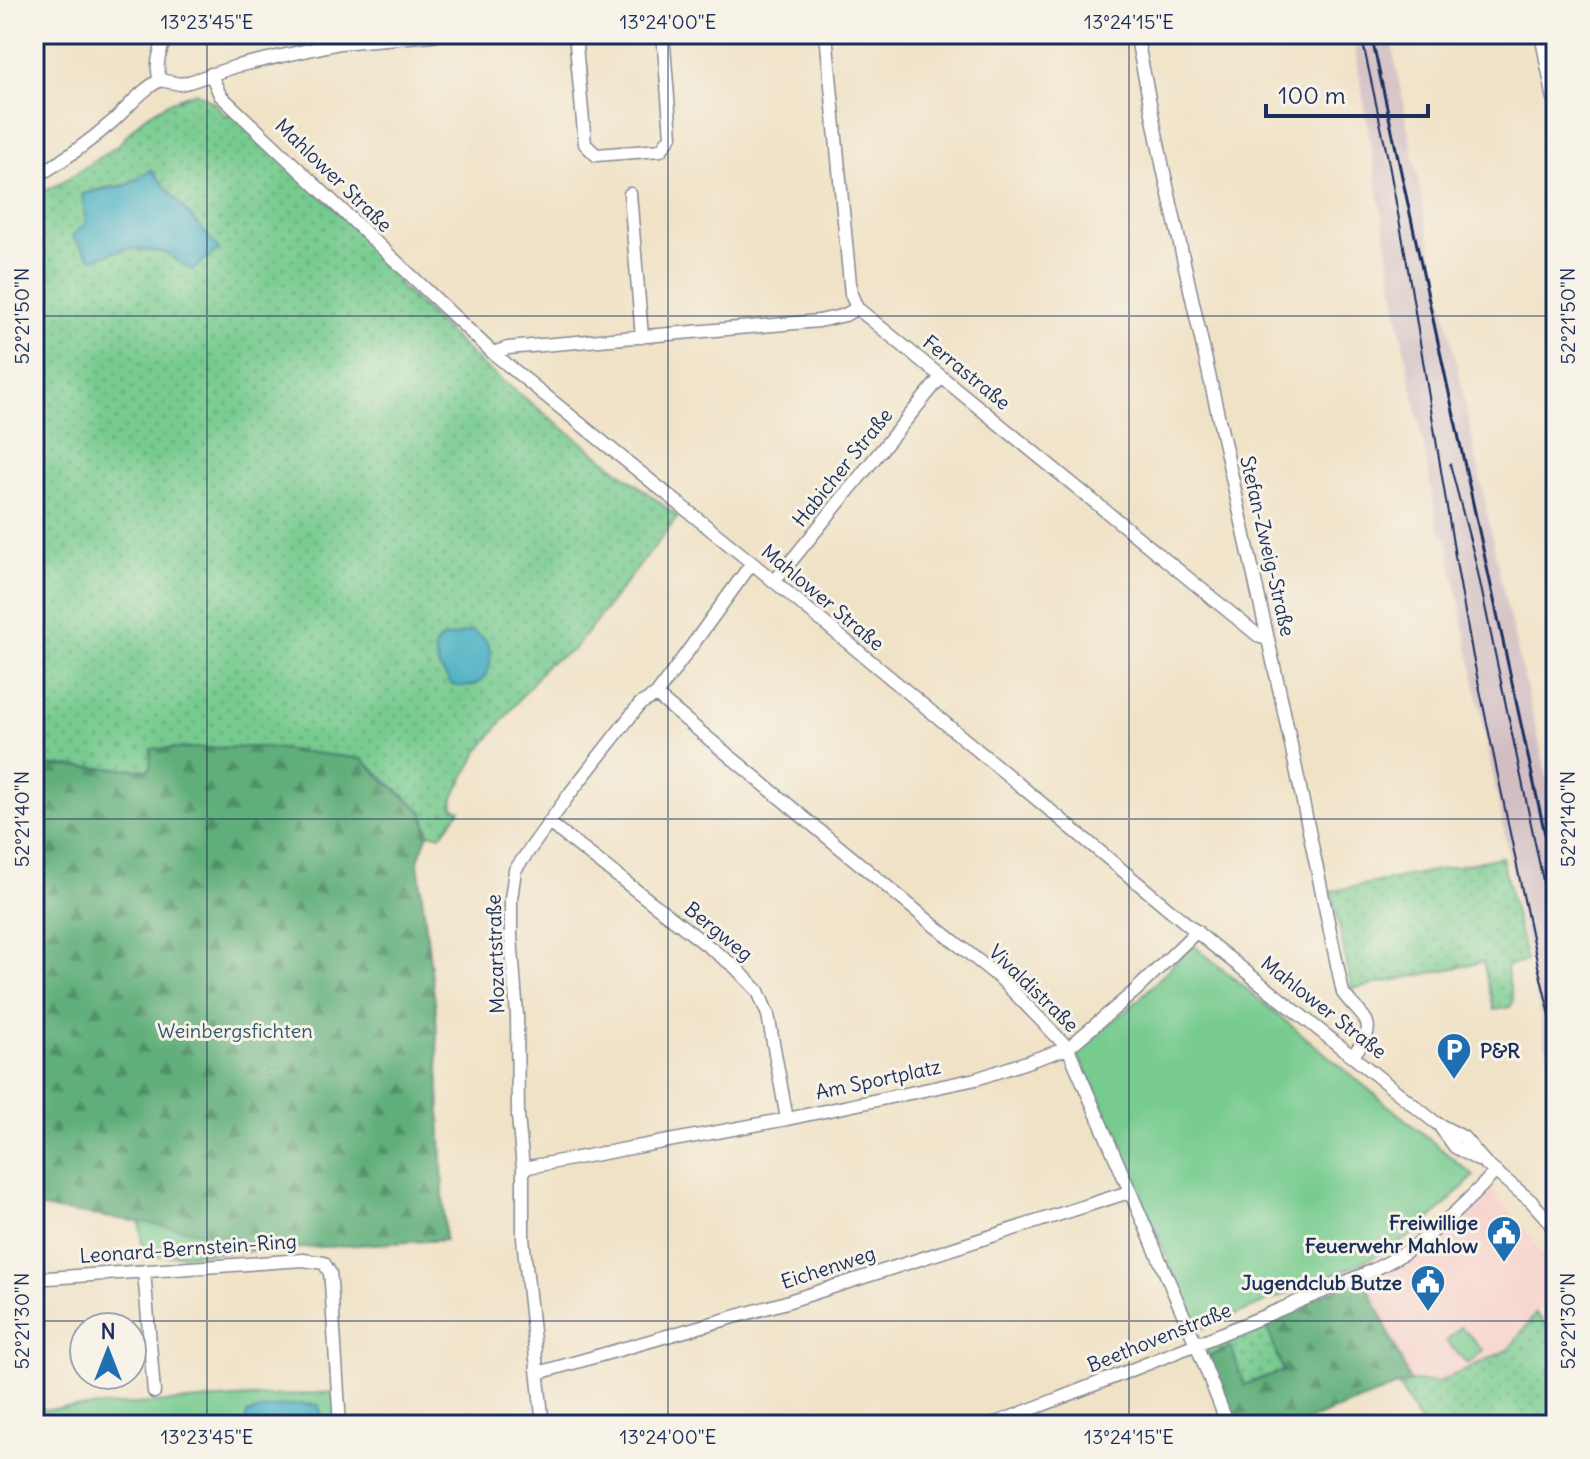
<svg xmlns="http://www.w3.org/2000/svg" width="1590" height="1459" font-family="Delius,sans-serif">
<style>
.built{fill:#f7d0cb}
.railway{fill:#d2bec2}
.grass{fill:url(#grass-dots);stroke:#497d76;stroke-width:2;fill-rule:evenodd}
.forest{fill:url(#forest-firs);stroke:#3e6f6c;stroke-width:2}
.park{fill:#77cb8f;stroke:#497d76;stroke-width:2}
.water{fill:#43adc2;stroke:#2f6e90;stroke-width:2}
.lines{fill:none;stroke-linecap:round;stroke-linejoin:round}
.street-casing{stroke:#868892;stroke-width:15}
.street{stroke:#fff;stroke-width:12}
.tram{stroke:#1b2f5e;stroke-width:2}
.rail{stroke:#1b2f5e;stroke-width:3}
.ticks{fill:none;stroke:#1b2f5e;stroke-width:2;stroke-opacity:0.45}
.labels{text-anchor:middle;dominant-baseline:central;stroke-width:6;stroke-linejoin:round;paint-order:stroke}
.street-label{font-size:20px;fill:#1b2f5e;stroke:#f7f3e8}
.park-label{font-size:20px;fill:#32566a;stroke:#f7f3e8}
.poi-label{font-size:20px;font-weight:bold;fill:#1b2f5e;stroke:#f7f3e8;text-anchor:end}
.neatline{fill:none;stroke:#1b2f5e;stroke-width:3}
.ticks-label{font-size:20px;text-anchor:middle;fill:#1b2f5e}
</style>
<defs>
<pattern id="grass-dots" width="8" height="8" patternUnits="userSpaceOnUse" patternTransform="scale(2)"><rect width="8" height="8" fill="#77cb8f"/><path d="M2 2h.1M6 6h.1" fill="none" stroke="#61a578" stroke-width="1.8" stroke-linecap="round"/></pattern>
<pattern id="forest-firs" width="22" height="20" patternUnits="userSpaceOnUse" patternTransform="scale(2)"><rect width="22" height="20" fill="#61af7a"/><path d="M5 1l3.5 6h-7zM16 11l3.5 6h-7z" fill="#4f8f67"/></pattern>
</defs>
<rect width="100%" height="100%" fill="#f7f3e8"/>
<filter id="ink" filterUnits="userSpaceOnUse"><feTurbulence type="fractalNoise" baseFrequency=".0125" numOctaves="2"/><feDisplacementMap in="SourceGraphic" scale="16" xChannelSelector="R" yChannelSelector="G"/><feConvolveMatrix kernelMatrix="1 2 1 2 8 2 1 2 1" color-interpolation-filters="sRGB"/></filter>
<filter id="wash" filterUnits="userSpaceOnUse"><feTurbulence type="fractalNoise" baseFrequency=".006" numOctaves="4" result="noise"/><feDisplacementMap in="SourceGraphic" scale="32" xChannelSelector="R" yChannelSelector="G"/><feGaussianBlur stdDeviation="1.8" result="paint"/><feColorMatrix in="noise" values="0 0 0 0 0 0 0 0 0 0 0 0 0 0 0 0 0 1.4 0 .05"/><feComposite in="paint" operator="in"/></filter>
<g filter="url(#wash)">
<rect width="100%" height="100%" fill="#f0e2c6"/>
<path class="built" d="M1487 1186 1530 1235 1546 1260 1556 1283V1295L1536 1313 1509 1349 1439 1382 1410 1381 1364 1277Z"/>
<path class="railway" d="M1353 34H1390L1429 238 1461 383 1501 581 1544 762 1556 825V1080L1546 1047 1447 539 1438 528 1426 457 1400 327Z"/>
<path class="grass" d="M196 92 217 105 226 117 229 113 233 111 402 274 398 284 482 365 678 517 573 650 547 664 479 751 453 797 454 808 460 810 441 836 428 833 423 812 362 759 264 747 152 749 151 770 34 765V196L61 183 117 146 143 118 170 102ZM151 170 192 270 166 253 128 248 92 259 72 236 86 223 83 194 103 188 127 185ZM472 631 439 667 434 649 440 639Z
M1502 857 1526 961 1506 966 1513 1001 1510 1007 1494 1010 1483 962 1352 989 1332 891Z
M1536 1313 1553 1334 1556 1340V1425H1421L1399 1386 1410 1381 1439 1382 1509 1349Z
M1264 1319 1283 1371 1244 1385 1231 1347 1209 1356 1204 1342Z"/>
<path class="forest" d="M264 747 362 759 390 786 423 812 428 833 418 861 436 1011 445 1240 143 1257 140 1222 34 1207V765L150 770 151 749Z
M1364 1277 1410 1381 1296 1425H1235L1209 1356 1231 1347 1244 1385 1283 1371 1264 1319Z"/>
<path class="park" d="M1192 944 1474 1176 1434 1216 1409 1237 1381 1253 1352 1267 1198 1330 1101 1101 1077 1055V1049L1080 1044C1126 1017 1157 982 1192 944Z
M140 1222 237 1238 238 1251 143 1257Z
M1461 1327 1483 1350 1468 1364 1446 1341Z
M337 1392 340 1425H34V1410Z"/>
<path class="water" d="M151 170 219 249 192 270 166 253 128 248 92 259 72 236 86 223 82 194 127 185Z
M472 631C476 634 481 635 484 639 494 649 492 673 479 682 472 687 460 687 452 685L439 667 434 649 441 639Z
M304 1404 318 1405 321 1412 318 1421 312 1425H248L246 1419 247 1414C266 1407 285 1406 304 1404Z"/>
</g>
<g filter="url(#ink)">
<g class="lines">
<defs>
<path id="street" d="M575 34 585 144 596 155 661 150 671 136 663 34
M826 34 851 294 857 308 1260 637 1268 639
M1136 34 1163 168 1282 702 1343 993C1363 1020 1382 1021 1353 1055
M1541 34 1556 110
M211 74 220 95 493 353 752 563 1210 943 1436 1123 1463 1137 1487 1165 1531 1201 1548 1220 1556 1233
M160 80 180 84 189 82 237 66 340 43 443 34
M160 80C154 64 161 49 167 34
M34 178C61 162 88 143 112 122 128 108 141 90 160 80
M630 194 642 337
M493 353 508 348 819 321 845 315 857 308
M774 582 941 377
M656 695 931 923 1001 979 1068 1048 1196 1344 1228 1425
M549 823 735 967 758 991 768 1015 787 1119
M1441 1128 1455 1147 1478 1160
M523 1168 787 1119 976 1079 1068 1048 1135 991 1197 931
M144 1271 154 1392
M34 1279 303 1260 324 1263 330 1273 331 1283 340 1425
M538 1373 783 1303 1129 1192
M543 1425 523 1238V1168L518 1116 517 1015 511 937V899L515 870 571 792 640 704 656 695 752 563
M991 1425C1088 1387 1185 1350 1281 1309 1321 1291 1368 1276 1404 1253 1438 1231 1468 1201 1495 1172"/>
</defs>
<use href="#street" class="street-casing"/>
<use href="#street" class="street"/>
<path class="tram" d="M1361 34 1388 159 1407 263 1456 562 1473 657 1538 966 1556 1040
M1450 464 1475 559 1556 942"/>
<path class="rail" d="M1371 34 1556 885"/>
</g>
</g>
<path class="ticks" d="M207 34V1425M668 34V1425M1129 34V1425M34 316H1556M34 819H1556M34 1321H1556"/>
<defs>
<symbol id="parking-pin" viewBox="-11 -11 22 30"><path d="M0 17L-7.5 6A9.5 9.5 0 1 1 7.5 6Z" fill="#1f6fb2" stroke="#f7f3e8"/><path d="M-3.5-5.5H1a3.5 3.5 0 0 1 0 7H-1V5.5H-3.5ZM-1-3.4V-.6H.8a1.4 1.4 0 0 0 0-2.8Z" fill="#fff"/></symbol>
<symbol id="civic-pin" viewBox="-11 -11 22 30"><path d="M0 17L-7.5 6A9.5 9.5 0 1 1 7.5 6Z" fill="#1f6fb2" stroke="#f7f3e8"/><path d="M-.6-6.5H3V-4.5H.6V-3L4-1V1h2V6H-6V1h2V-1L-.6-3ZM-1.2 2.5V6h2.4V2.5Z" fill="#fff"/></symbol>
</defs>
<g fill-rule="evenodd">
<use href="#parking-pin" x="1434" y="1030" width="40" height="54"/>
<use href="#civic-pin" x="1484" y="1213" width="40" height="54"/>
<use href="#civic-pin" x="1408" y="1262" width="40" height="54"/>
</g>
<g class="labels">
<g class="street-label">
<text transform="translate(334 175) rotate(44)">Mahlower Straße</text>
<text transform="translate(967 372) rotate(39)">Ferrastraße</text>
<text transform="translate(842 467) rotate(-51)">Habicher Straße</text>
<text transform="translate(1268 546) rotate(77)">Stefan-Zweig-Straße</text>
<text transform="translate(823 597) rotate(40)">Mahlower Straße</text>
<text transform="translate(719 931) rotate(39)">Bergweg</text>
<text transform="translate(495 954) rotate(-92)">Mozartstraße</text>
<text transform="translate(1034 988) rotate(44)">Vivaldistraße</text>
<text transform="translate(1324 1007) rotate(38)">Mahlower Straße</text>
<text transform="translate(878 1079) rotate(-12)">Am Sportplatz</text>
<text transform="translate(188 1248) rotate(-4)">Leonard-Bernstein-Ring</text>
<text transform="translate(828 1267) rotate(-18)">Eichenweg</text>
<text transform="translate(1159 1337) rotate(-22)">Beethovenstraße</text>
</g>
<g class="park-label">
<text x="235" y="1030">Weinbergsfichten</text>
</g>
<g class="poi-label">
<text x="1480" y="1050" text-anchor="start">P&amp;R</text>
<text x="1478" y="1222">Freiwillige<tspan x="1478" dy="23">Feuerwehr Mahlow</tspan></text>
<text x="1402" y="1282">Jugendclub Butze</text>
</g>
</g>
<rect width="1590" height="1459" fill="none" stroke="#f7f3e8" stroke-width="88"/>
<g transform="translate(108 1351)"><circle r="38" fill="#f7f3e8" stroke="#9fa5b1" stroke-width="2"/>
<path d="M0-6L14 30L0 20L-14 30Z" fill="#1f6fb2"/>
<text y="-12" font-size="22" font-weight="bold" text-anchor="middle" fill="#1b2f5e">N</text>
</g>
<path d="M1266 104v12h162v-12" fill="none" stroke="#1b2f5e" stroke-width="4"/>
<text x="1278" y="104" font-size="24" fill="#1b2f5e" stroke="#f7f3e8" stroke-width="6" paint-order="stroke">100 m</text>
<rect x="44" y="44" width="1502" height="1371" class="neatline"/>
<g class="ticks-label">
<text x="207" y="29">13°23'45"E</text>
<text x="668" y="29">13°24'00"E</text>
<text x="1129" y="29">13°24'15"E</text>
<text transform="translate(22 316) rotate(-90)" y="7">52°21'50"N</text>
<text transform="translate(1568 316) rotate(-90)" y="7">52°21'50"N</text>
<text transform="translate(22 819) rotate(-90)" y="7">52°21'40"N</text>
<text transform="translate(1568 819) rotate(-90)" y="7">52°21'40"N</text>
<text transform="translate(22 1321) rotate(-90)" y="7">52°21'30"N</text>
<text transform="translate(1568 1321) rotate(-90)" y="7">52°21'30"N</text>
<text x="207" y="1444">13°23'45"E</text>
<text x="668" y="1444">13°24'00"E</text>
<text x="1129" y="1444">13°24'15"E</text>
</g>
</svg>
